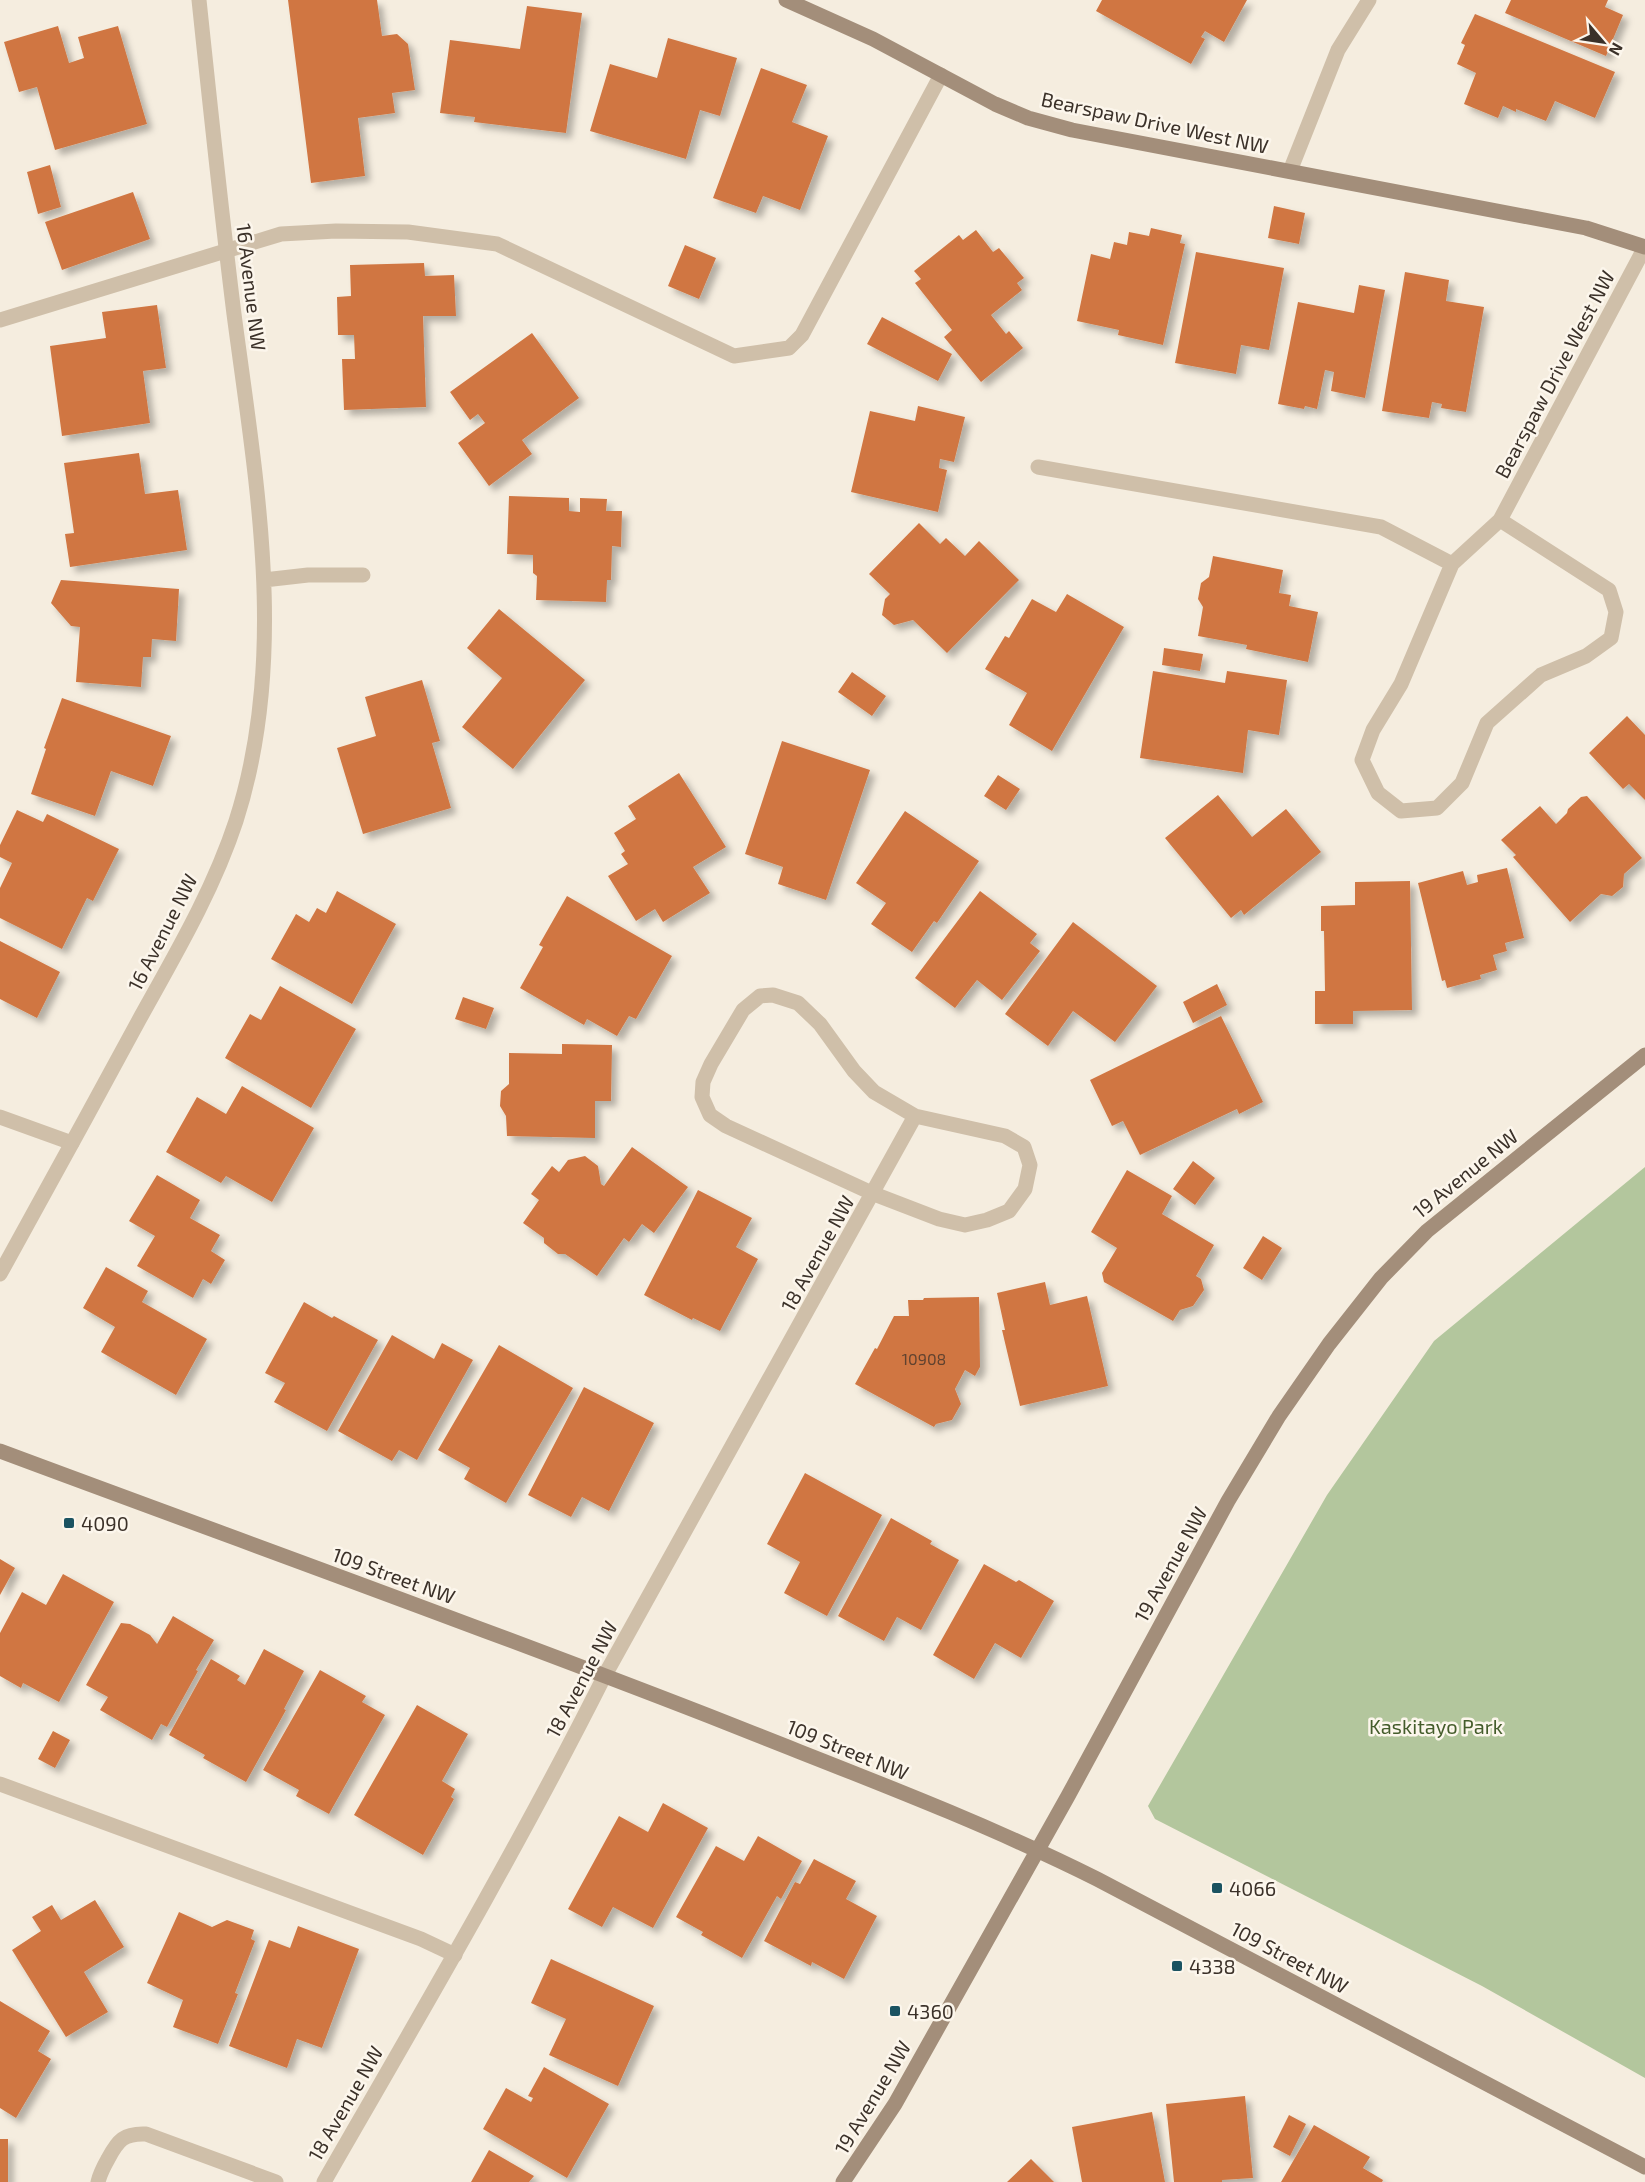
<svg xmlns="http://www.w3.org/2000/svg" width="1645" height="2182" font-family="'Exo 2',sans-serif">
<style>
.green{fill:#b3c69d}
.building{fill:#d07642;filter:url(#shadow)}
.lines{fill:none;stroke-linecap:round;stroke-linejoin:round}
.lane{stroke:#cfbfa9;stroke-width:15}
.street{stroke:#cfbfa9;stroke-width:15}
.secondary{stroke:#a38e7a;stroke-width:15}
.poi-dot{fill:#1b5361;stroke:#fcf6ec;stroke-width:2}
.labels{text-anchor:middle;dominant-baseline:central;stroke-width:5;stroke-linejoin:round;paint-order:stroke}
.number-label{font-size:16px;fill:#60422f}
.street-label{font-size:20px;fill:#3b3129;stroke:#fcf6ec}
.poi-label{font-size:20px;fill:#3b3129;stroke:#fcf6ec;text-anchor:start}
.park-label{font-size:20px;fill:#445c2b;stroke:#fcf6ec}
</style>
<defs>
<filter id="shadow"><feDropShadow dx="5.5" dy="5.5" stdDeviation="3" flood-color="#0004"/></filter>
</defs>
<rect width="100%" height="100%" fill="#f5eddf"/>
<path class="green" d="M1645 1167V2078L1482 1986 1155 1819 1148 1806 1327 1495 1434 1341Z"/>
<path class="building" d="M288 0H377L382 36 397 34 408 44 415 90 392 93 395 113 358 118 365 176 311 183Z
M1102 0H1247L1224 42 1205 31 1201 37 1205 39 1191 64 1096 11Z
M1511 0H1608L1605 7 1623 15 1606 56 1505 13Z
M527 6 582 13 566 133 474 122 475 117 440 113 450 40 520 49Z
M1475 14 1615 72 1595 118 1555 101 1546 121 1516 109V112L1503 106 1498 118 1464 104 1476 73 1457 64 1465 45 1461 43Z
M58 26 69 63 84 58 78 37 118 26 147 124 55 150 37 87 19 92 4 42Z
M668 38 737 58 720 116 700 110 686 159 590 131 610 64 657 78Z
M761 68 807 85 792 122 828 136 800 210 763 196 756 213 713 198Z
M50 165 61 207 38 214 27 172Z
M133 192 150 239 62 270 45 222Z
M1274 206 1305 213 1299 244 1268 238Z
M1151 228 1182 235 1180 243 1185 244 1163 345 1118 335 1119 330 1077 321 1091 254 1110 259 1114 242 1127 245 1129 232 1149 236Z
M976 230 993 252 999 248 1024 278 1017 283 1022 290 991 315 1006 334 1009 331 1023 348 981 382 944 337 952 330 915 283 921 279 914 271 959 235 963 240Z
M685 245 716 258 699 299 668 286Z
M1196 252 1284 268 1269 350 1241 345 1236 374 1175 363Z
M424 263 425 276 454 275 456 316H423L426 407 344 410 342 359H355L354 335H338L337 297 351 296 350 265Z
M1405 272 1449 280 1446 301 1484 307 1466 412 1441 408 1442 404 1432 402 1429 418 1382 411Z
M1359 285 1385 290 1365 398 1331 391 1334 372 1325 370 1317 409 1305 406 1304 409 1278 404 1298 302 1354 313Z
M157 305 166 368 143 371 150 423 62 436 50 346 106 338 102 312Z
M882 317 952 354 938 381 867 344Z
M532 333 579 398 522 440 532 454 489 486 458 443 485 423 478 414 470 420 450 392Z
M918 406 965 417 954 462 940 459 939 468 947 470 938 512 851 492 870 411 915 421Z
M139 453 145 494 178 490 187 550 70 567 65 534 74 533 64 463Z
M509 496 569 498V511L580 512V498L607 499 606 511H622L621 547 612 546 611 580H607L606 602 536 600 537 576 533 573V555L507 554Z
M919 523 940 544 946 538 965 556 979 541 1019 580 947 653 913 620 894 625 882 615 885 599 890 594 869 574Z
M1213 556 1283 570 1279 593 1291 595 1289 606 1318 612 1308 662 1246 649 1247 645 1198 636 1203 607 1198 599 1201 583 1209 577Z
M61 580 179 589 176 641 152 639 151 657H143L141 687 76 682 80 627 71 626 51 603Z
M1067 594 1124 627 1052 751 1009 725 1027 693 985 669 1005 636 1009 638 1032 599 1056 612Z
M499 609 585 680 513 769 462 727 502 678 467 648Z
M1164 648 1203 654 1200 671 1162 665Z
M1153 671 1225 683 1227 671 1287 680 1279 735 1248 730 1243 773 1140 758Z
M852 672 886 696 872 716 838 692Z
M422 680 440 741 432 743 451 808 363 834 337 748 376 736 365 697Z
M62 698 171 736 153 786 111 771 95 816 31 794 46 749 44 748Z
M1627 716 1645 735V800L1629 784 1623 789 1589 753Z
M782 741 870 770 826 900 778 884 783 867 745 854Z
M679 773 726 847 693 867 710 893 663 922 655 909 636 921 608 876 628 864 621 854 625 851 614 833 636 819 628 806Z
M998 775 1020 789 1006 810 984 796Z
M1218 795 1252 837 1286 809 1321 852 1244 915 1241 910 1231 918 1165 838Z
M1587 796 1642 858 1624 874 1623 887 1612 896 1601 894 1570 922 1513 857 1516 855 1501 840 1540 806 1556 824 1567 813 1568 809 1581 797Z
M17 810 43 822 47 814 119 849 93 901 87 898 62 949 0 918V888L12 863 0 857V845Z
M905 811 979 861 937 923 934 921 912 952 871 924 886 903 856 883Z
M1507 868 1524 938 1505 943 1507 951 1493 955 1497 970 1480 975 1481 979 1447 988 1445 980 1442 981 1418 883 1463 871 1467 885 1478 882 1477 875Z
M1410 881 1412 1010 1353 1011V1024H1315V991H1325L1324 931H1321V906L1355 905V882Z
M337 891 396 924 352 1004 271 959 296 914 309 922 317 908 326 913Z
M980 891 1037 934 1030 943 1040 951 1002 1000 977 980 955 1008 915 978Z
M567 896 672 956 636 1019 629 1016 617 1036 587 1019 584 1025 520 988 543 947 539 945Z
M1073 922 1157 986 1115 1042 1073 1011 1048 1046 1005 1014Z
M0 941 60 972 37 1018 0 999Z
M1217 984 1227 1005 1193 1023 1183 1002Z
M280 986 356 1029 311 1108 225 1058 250 1014 261 1020Z
M463 997 494 1008 486 1029 455 1019Z
M1221 1016 1263 1102 1239 1114 1237 1109 1140 1155 1123 1121 1112 1126 1090 1080Z
M562 1044 612 1045 611 1101H595V1138L507 1136 506 1116 500 1106 501 1091 509 1084V1053L562 1054Z
M242 1086 314 1128 272 1202 226 1176 221 1183 166 1152 197 1097 226 1114Z
M632 1147 688 1187 654 1233 642 1224 629 1242 624 1238 597 1276 565 1254H558L544 1243V1238L523 1223 539 1200 531 1194 552 1166 559 1172 568 1160 585 1156 598 1166 601 1184 604 1186Z
M1193 1161 1215 1178 1195 1205 1173 1189Z
M1127 1170 1172 1196 1162 1214 1214 1245 1196 1276 1201 1279 1204 1290 1193 1306 1180 1310 1173 1321 1104 1282 1102 1273 1117 1248 1091 1232Z
M157 1175 200 1200 190 1218 220 1235 211 1251 225 1260 211 1284 203 1279 193 1298 137 1266 155 1236 129 1221Z
M698 1190 752 1218 736 1247 758 1259 720 1331 693 1318 692 1320 644 1295Z
M1263 1236 1282 1248 1262 1280 1243 1268Z
M106 1267 148 1291 142 1302 207 1339 176 1395 101 1352 115 1327 83 1308Z
M1045 1282 1050 1305 1087 1296 1108 1386 1020 1406 1002 1330H1005L997 1293Z
M979 1297 980 1367 975 1376 965 1370 955 1389 961 1404 952 1420 936 1424 934 1427 855 1384 875 1348 877 1349 894 1316H909L908 1300H923L924 1298Z
M304 1302 332 1318 334 1316 378 1340 327 1431 274 1402 285 1383 265 1373Z
M392 1335 434 1359 442 1343 473 1360 417 1460 399 1450 392 1461 338 1431Z
M499 1345 573 1388 506 1503 464 1479 470 1468 438 1450Z
M584 1387 654 1423 609 1511 582 1497 571 1517 528 1495Z
M805 1473 882 1515 827 1616 784 1593 800 1562 767 1544Z
M891 1518 932 1541 930 1544 959 1560 921 1630 897 1617 884 1641 838 1616Z
M0 1559 15 1568 0 1595Z
M984 1564 1016 1582 1019 1580 1054 1601 1021 1658 995 1643 974 1679 933 1655Z
M63 1574 114 1602 59 1702 23 1683 21 1688 0 1676V1633L22 1592 46 1605Z
M173 1616 214 1640 196 1670 198 1671 167 1727 161 1724 152 1740 100 1710 108 1697 86 1685 121 1623 130 1624 150 1635 157 1644Z
M264 1649 304 1671 284 1709 286 1710 246 1782 203 1758 205 1755 169 1735 211 1659 240 1676 237 1680 245 1685Z
M320 1670 366 1696 362 1702 385 1715 329 1814 296 1796 299 1790 263 1770Z
M417 1705 468 1734 442 1781 455 1789 451 1797 454 1799 423 1855 354 1815Z
M53 1731 70 1740 55 1768 38 1759Z
M663 1803 708 1828 653 1928 613 1907 602 1927 568 1909 619 1816 648 1832Z
M758 1836 802 1861 781 1899 777 1896 742 1958 701 1935 703 1932 676 1917 716 1846 744 1861Z
M814 1859 856 1881 846 1899 877 1916 844 1979 812 1962 811 1966 764 1941 795 1882 800 1884Z
M95 1900 124 1947 84 1972 108 2012 66 2037 12 1950 41 1931 32 1917 52 1905 61 1920Z
M179 1912 212 1927 227 1920 254 1930 251 1939 255 1941 235 1993 238 1994 218 2044 173 2027 183 2000 147 1983Z
M298 1926 359 1949 322 2048 297 2039 287 2068 229 2046 269 1940 290 1948Z
M551 1959 654 2006 618 2086 549 2055 566 2019 531 2003Z
M0 2001 50 2031 38 2051 51 2059 16 2118 0 2108Z
M544 2067 609 2104 567 2178 483 2129 506 2088 531 2102 533 2098 528 2096Z
M1245 2096 1253 2178 1222 2180V2182H1174L1166 2104Z
M1152 2112 1165 2182H1082L1072 2127Z
M1289 2115 1306 2124 1290 2156 1273 2147Z
M1314 2125 1370 2157 1363 2168 1383 2180 1382 2182H1281Z
M0 2139H8V2182H0Z
M489 2150 534 2176 529 2182H471Z
M1031 2159 1054 2182H1007Z"/>
<g class="lines">
<path class="lane" d="M0 320 281 234 336 231 408 232 497 244 734 356 789 348 802 335 941 75
M0 1117 72 1143
M0 1784 421 1939 455 1955"/>
<path class="street" d="M1290 171 1338 50 1369 0
M1038 467 1381 527 1452 564 1500 520 1645 247
M1452 564 1401 684 1373 730 1362 760 1378 793 1401 811 1437 808 1462 783 1487 723 1541 675 1586 656 1611 638 1616 612 1609 590 1500 520
M264 580 308 575H363
M773 995 798 1003 820 1024 854 1071 874 1092 915 1116 1005 1136 1024 1147 1030 1165 1025 1189 1009 1211 987 1220 965 1225 939 1219 874 1194 726 1126 710 1115 702 1097 703 1082 711 1064 743 1010 760 996Z
M0 1274C47 1189 93 1105 139 1020 175 955 213 891 236 821 289 656 256 481 234 314 221 210 210 105 199 0
M98 2182C100 2174 104 2166 108 2159 118 2140 124 2133 146 2134L276 2182
M324 2182C420 2015 518 1848 605 1675L915 1116"/>
<path class="secondary" d="M786 0 873 39 995 104 1028 118 1072 130 1586 228 1645 247
M0 1451C244 1542 490 1630 732 1725 855 1774 979 1820 1097 1879L1645 2167
M843 2182 895 2104 1068 1796 1228 1501 1279 1416 1329 1344 1381 1278 1427 1231 1645 1055"/>
</g>
<g class="poi-dot">
<rect x="63" y="1517" width="12" height="12" rx="3"/>
<rect x="1211" y="1882" width="12" height="12" rx="3"/>
<rect x="1171" y="1960" width="12" height="12" rx="3"/>
<rect x="889" y="2005" width="12" height="12" rx="3"/>
</g>
<g class="labels">
<g class="number-label">
<text x="924" y="1358">10908</text>
</g>
<g class="street-label">
<text transform="translate(1155 122) rotate(12)">Bearspaw Drive West NW</text>
<text transform="translate(252 287) rotate(83)">16 Avenue NW</text>
<text transform="translate(1554 374) rotate(-62)">Bearspaw Drive West NW</text>
<text transform="translate(162 932) rotate(-63)">16 Avenue NW</text>
<text transform="translate(1465 1173) rotate(-39)">19 Avenue NW</text>
<text transform="translate(817 1253) rotate(-61)">18 Avenue NW</text>
<text transform="translate(1170 1564) rotate(-61)">19 Avenue NW</text>
<text transform="translate(394 1575) rotate(20)">109 Street NW</text>
<text transform="translate(581 1679) rotate(-62)">18 Avenue NW</text>
<text transform="translate(848 1749) rotate(22)">109 Street NW</text>
<text transform="translate(1290 1957) rotate(28)">109 Street NW</text>
<text transform="translate(872 2097) rotate(-59)">19 Avenue NW</text>
<text transform="translate(345 2103) rotate(-60)">18 Avenue NW</text>
</g>
<g class="poi-label">
<text x="81" y="1523">4090</text>
<text x="1229" y="1888">4066</text>
<text x="1189" y="1966">4338</text>
<text x="907" y="2011">4360</text>
</g>
<g class="park-label">
<text x="1436" y="1726">Kaskitayo Park</text>
</g>
</g>
<g transform="translate(1603 42) rotate(119)" stroke="#fcf6ec" stroke-width="4.5" paint-order="stroke">
<path d="M0-4.5L10 22L0 15L-10 22Z" fill="#3b3129"/>
<text y="-9" font-size="16" font-weight="bold" text-anchor="middle" fill="#3b3129">N</text>
</g>
</svg>
